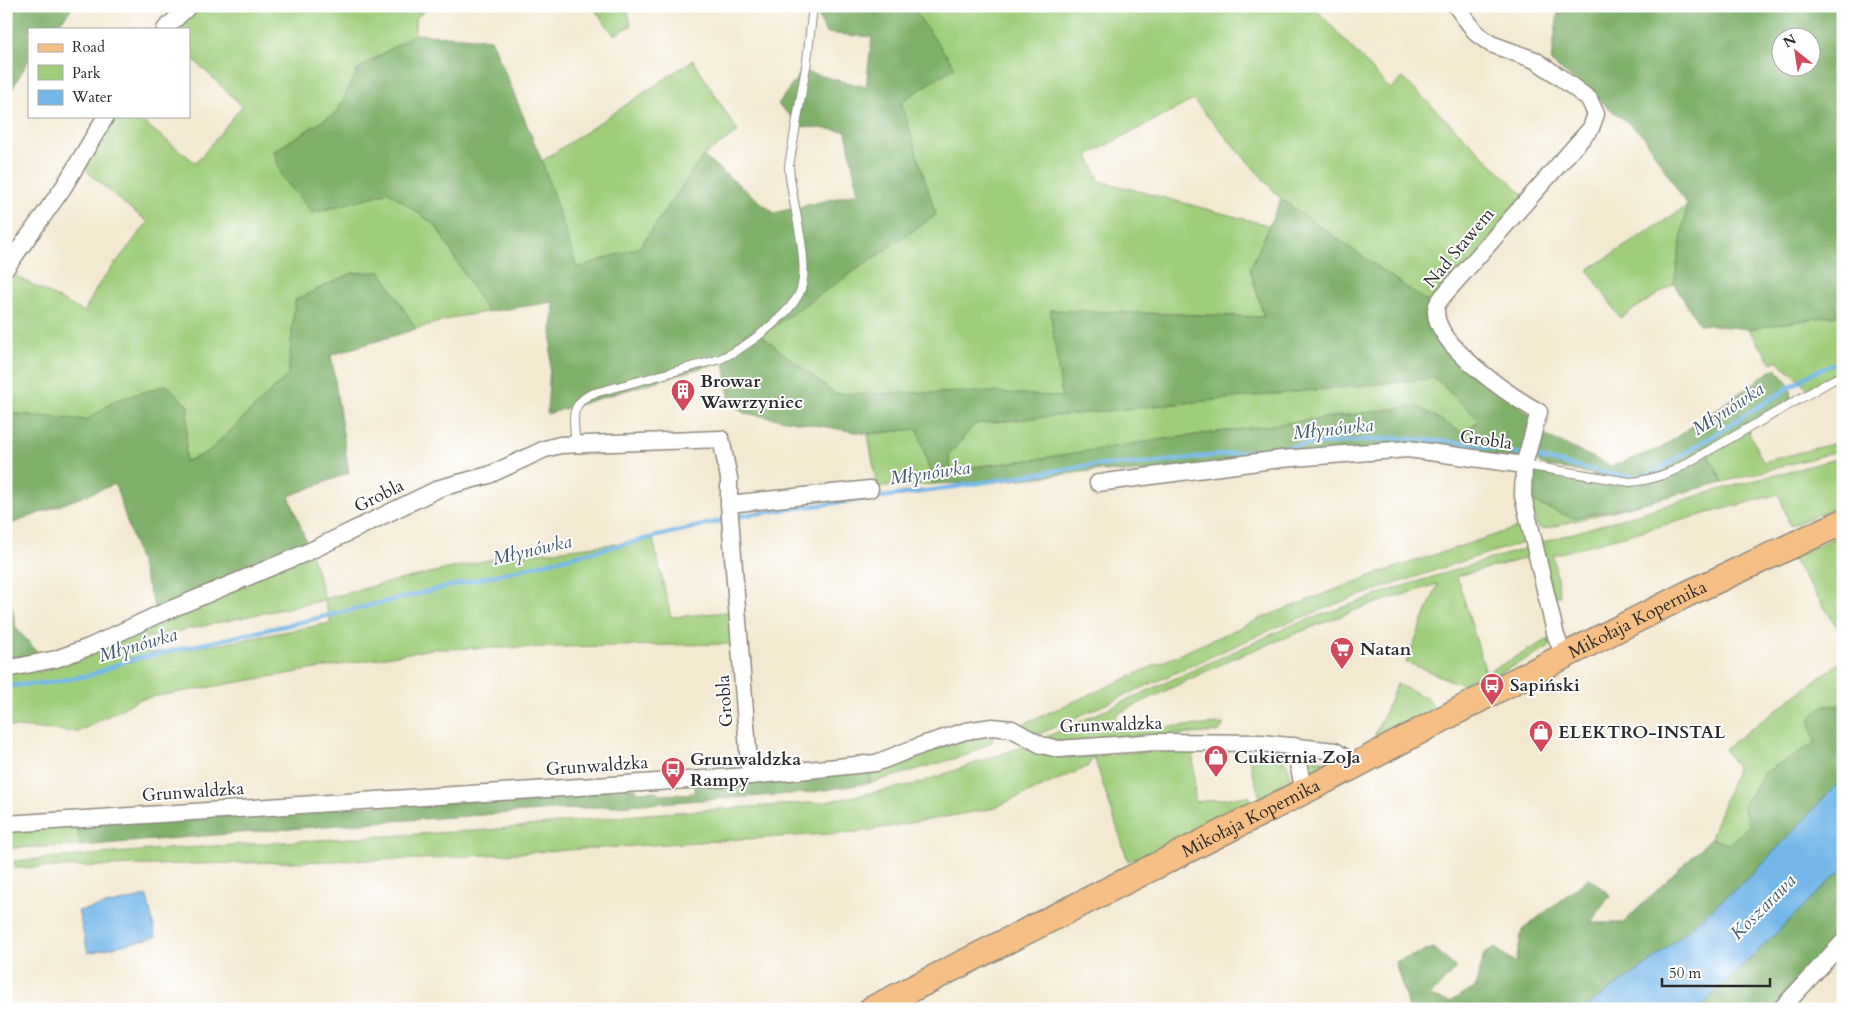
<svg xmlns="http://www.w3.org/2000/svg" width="1849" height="1015" font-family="Cardo,serif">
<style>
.green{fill:#9fcd7a;stroke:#657c52;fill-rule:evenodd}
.forest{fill:#7fb06a;stroke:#556e4a;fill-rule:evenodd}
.water{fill:#74b7e9;stroke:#50718a}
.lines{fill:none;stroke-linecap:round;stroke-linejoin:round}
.stream{stroke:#74b7e9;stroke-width:4.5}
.lane-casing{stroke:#8f8a7e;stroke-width:10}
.street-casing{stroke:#8f8a7e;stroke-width:19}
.primary-casing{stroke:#8f8a7e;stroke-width:28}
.lane{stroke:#fff;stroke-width:8}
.street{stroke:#fff;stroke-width:16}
.primary{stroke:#f5bf86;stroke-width:25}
.labels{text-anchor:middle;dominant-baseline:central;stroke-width:4;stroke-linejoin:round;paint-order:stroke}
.street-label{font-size:18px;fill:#2b2b2b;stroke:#fff}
.poi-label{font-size:18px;font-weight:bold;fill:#2b2b2b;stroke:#fff;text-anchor:start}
.water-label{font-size:19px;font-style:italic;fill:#455c6e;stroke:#fff}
</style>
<rect width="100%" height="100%" fill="#fff"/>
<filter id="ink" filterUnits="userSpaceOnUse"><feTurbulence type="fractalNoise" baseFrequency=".02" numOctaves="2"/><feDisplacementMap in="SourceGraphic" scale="10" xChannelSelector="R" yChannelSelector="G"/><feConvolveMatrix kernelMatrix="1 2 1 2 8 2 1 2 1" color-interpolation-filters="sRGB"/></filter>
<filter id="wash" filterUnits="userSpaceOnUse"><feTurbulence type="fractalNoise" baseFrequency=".0096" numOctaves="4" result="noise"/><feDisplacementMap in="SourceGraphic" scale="20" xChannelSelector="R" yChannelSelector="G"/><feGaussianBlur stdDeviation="1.12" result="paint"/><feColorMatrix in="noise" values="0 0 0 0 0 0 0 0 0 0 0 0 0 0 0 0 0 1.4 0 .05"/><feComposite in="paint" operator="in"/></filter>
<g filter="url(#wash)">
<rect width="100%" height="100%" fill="#f3e9d1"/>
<path class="green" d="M191 6H430L415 19V34L358 69 337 112 274 151 312 213 389 192 436 226 487 312 456 317 416 329 381 272 352 273 295 300 288 375 208 452 184 462 188 406 116 400 87 420 15 414 6 407V285L16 276 84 312 99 284 148 222 123 203 78 163 106 116H135L196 163 242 106 189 55V29H165Z
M592 6H627L631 26 614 35Z
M911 6H1313L1390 89 1403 78 1528 199 1436 308 1281 199 1193 100 1088 155 1100 181 1271 226 1250 269 1264 317 1051 310 1062 397 994 392 835 394 760 335 935 215 901 102 954 67Z
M693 60 738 132 703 156 640 247 577 268 542 161Z
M1687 206 1674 284 1620 318 1588 270Z
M1843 314V372L1807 388 1792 373 1776 360 1772 363 1748 329Z
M1435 378 1479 420 1463 433 1416 406 1150 441 1036 459 951 470 949 455 975 424Z
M918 429 933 484 877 487 868 434Z
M1748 430 1763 462 1843 441V450L1723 482 1708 455Z
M1843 457V504L1790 526 1779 494 1553 555 1560 596H1552L1540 543 1707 493Z
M1529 501 1573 518 1651 501 1544 529 1537 527Z
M1522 526 1526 542 1466 560 1341 602 1275 628 1028 739 1012 729 1259 619 1373 575Z
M1843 534V636L1791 557Z
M653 539 671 617 738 611 743 676 730 644 432 649 140 699 78 732 6 726V674L311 553 325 599 381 584 497 558ZM324 600 331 623 221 644 149 653 142 639Z
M1530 547 1532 557 1457 576 1486 673 1549 639 1550 645 1547 649 1469 688 1406 662 1438 584 1364 607 1236 657 1115 715 1119 729 1223 724 1222 728 1218 732 1068 743 1046 737 1290 626 1403 586Z
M1843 660V706L1824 705 1815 743 1764 773 1743 806 1750 825 1730 844 1711 838 1737 767 1724 749Z
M1397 684 1429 699 1434 708 1428 715 1372 742Z
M993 736 992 742 967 755 870 783V770L880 768C918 756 954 740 993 736Z
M1024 746C1051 765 1110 753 1142 752 1159 751 1176 751 1193 751L1195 802 1249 796 1251 806 1128 861 1094 757 1087 767 991 809 859 832 422 859 15 868 14 861 165 849 488 830 647 814 825 802 916 784Z
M1257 750C1279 753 1296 761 1287 787L1263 798 1259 795 1248 756Z
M1310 759 1329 761 1331 763 1319 771 1312 773 1308 770 1306 763Z
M77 825 80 846 6 848V831Z"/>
<path class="forest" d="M6 6H74L54 29H29V59L6 100Z
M813 6H911L955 67 901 102 936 215 761 335 835 394 994 392 1062 397 1050 310 1264 317 1250 269 1281 199 1436 308 1442 329 1532 417 1523 459 1412 447 1130 473 1099 470 995 482 933 484 918 429 868 434 744 413 730 403 724 361 547 414 554 302 487 312 436 226 389 192 312 213 282 177 274 151 337 112 358 69 415 34 491 39 542 161 577 268 640 247 703 156 774 213 858 193 846 131 800 126 778 104 802 71 866 87 872 37 826 33ZM1435 378 1479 420 1463 433 1417 406 1150 441 1036 459 951 470 949 455 975 424Z
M1559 6H1843V314L1748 329 1699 324 1674 284 1687 205 1643 135 1551 62ZM1782 38H1812V68H1782Z
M381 272 416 329 331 355 349 473 289 496 310 551 157 615 115 484 6 526V422L15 414 87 420 116 400 167 385 188 406 185 462 208 452 288 375 295 300 352 273Z
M1775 368C1783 377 1796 388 1790 401L1671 470 1653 477 1628 480 1541 465 1533 456 1539 433 1612 466 1661 448Z
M1708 455 1723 482 1651 501 1573 518 1529 501 1531 480 1539 471 1637 485Z
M6 578 16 628 41 656 6 660Z
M1824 705 1843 706V783L1834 787 1756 871 1647 965 1582 1009H1409L1395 962 1434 948 1456 968 1430 996 1449 1002 1475 988 1484 954 1495 948 1516 963 1522 930 1589 878 1610 895 1591 923H1623L1711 838 1730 844 1749 825 1743 806 1764 773 1815 743 1809 719Z
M870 770V783L805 793 363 823 80 846 77 825 636 788 637 792 656 791 662 795 695 793V784Z
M1843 868V935L1773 1009H1698Z"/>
<path class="water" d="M1843 783V868L1698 1009H1582L1647 965 1756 871 1834 787Z
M147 896 156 937 88 953 78 911Z"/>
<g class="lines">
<path class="stream" d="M1531 456 1615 475 1637 477 1652 474 1812 373 1843 360
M6 686 46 683 91 675 126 661 297 623 745 515 935 490 1085 466 1150 463 1306 445 1394 438 1453 442 1503 450 1523 455"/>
</g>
</g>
<g filter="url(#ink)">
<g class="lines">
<defs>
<path id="lane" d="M576 444C574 423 568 405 591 394L720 359C740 350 757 338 774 323 783 315 793 306 799 294 813 267 790 199 789 166L807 61 813 6
M1524 465 1630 482C1646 481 1658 477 1673 471L1831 381 1843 375"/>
<path id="street" d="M1456 6 1477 34 1491 44 1535 60 1557 75 1589 99 1596 114 1591 128 1443 296C1440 300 1436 305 1436 309 1433 345 1511 396 1539 412L1524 465 1523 496 1556 636 1564 656
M165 29 189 6
M6 268 63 188 106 116
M1098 483 1281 459 1408 449 1524 465
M729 504 870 489
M6 669 56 659 89 647 157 615 310 551 440 488 489 475 545 449 560 445 721 439 729 478V504L750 776
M1294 746 1304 791
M6 824 750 776 876 763 922 745 966 731 992 727 1012 729 1041 745 1059 749 1156 742 1261 743 1335 751 1356 765
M1781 1009 1843 942"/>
<g id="primary">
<path id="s1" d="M872 1009 1356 765 1497 690 1687 594 1843 522"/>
</g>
</defs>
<use href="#lane" class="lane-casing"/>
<use href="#street" class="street-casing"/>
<use href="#primary" class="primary-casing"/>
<use href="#lane" class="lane"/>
<use href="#street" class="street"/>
<use href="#primary" class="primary"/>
</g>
</g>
<defs>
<symbol id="building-pin" viewBox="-11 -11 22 30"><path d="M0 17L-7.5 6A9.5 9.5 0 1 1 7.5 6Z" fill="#d1495b" stroke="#fff"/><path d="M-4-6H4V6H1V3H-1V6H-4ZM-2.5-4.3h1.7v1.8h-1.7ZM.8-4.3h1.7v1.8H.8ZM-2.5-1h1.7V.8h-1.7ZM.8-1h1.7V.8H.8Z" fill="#fff"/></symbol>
<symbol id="supermarket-pin" viewBox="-11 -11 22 30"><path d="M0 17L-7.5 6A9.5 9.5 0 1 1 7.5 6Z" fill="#d1495b" stroke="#fff"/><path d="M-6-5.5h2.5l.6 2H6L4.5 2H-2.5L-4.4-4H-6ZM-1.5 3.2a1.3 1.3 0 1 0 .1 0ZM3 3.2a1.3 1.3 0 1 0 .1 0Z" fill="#fff"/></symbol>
<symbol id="bus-pin" viewBox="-11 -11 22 30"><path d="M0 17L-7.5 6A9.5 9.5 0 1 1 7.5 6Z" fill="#d1495b" stroke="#fff"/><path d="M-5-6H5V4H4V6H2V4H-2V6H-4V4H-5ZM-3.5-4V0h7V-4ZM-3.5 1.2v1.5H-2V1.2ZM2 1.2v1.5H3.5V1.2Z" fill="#fff"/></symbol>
<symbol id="shop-pin" viewBox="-11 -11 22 30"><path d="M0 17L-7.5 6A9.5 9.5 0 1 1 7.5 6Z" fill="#d1495b" stroke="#fff"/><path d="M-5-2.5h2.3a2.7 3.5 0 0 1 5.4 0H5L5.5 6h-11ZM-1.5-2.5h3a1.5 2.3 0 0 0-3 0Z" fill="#fff"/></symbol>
</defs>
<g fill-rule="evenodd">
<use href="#building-pin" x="669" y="377" width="28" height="38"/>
<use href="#supermarket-pin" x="1328" y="635" width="28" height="38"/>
<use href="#bus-pin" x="1478" y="671" width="28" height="38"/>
<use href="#shop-pin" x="1527" y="718" width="28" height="38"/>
<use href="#shop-pin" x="1202" y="743" width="28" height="38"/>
<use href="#bus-pin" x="659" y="755" width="28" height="38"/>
</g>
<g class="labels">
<g class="street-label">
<text transform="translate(1459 248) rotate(-50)">Nad Stawem</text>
<text transform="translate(1486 440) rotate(8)">Grobla</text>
<text transform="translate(379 496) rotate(-26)">Grobla</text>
<text stroke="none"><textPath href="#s1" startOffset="859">Mikołaja Kopernika</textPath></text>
<text transform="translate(725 701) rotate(-94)">Grobla</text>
<text transform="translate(1111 725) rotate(-2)">Grunwaldzka</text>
<text transform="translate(597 766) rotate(-4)">Grunwaldzka</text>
<text transform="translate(193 792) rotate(-4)">Grunwaldzka</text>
<text stroke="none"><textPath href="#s1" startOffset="424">Mikołaja Kopernika</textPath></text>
</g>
<g class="poi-label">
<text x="700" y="381">Browar<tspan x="700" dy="21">Wawrzyniec</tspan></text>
<text x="1360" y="649">Natan</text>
<text x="1510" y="685">Sapiński</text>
<text x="1558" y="732">ELEKTRO-INSTAL</text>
<text x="1234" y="757">Cukiernia ZoJa</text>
<text x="690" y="759">Grunwaldzka<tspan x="690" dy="21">Rampy</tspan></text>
</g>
<g class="water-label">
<text transform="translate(1728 409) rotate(-33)">Młynówka</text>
<text transform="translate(1333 429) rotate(-6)">Młynówka</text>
<text transform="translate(930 473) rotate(-8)">Młynówka</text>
<text transform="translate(532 550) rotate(-13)">Młynówka</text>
<text transform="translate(138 645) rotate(-16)">Młynówka</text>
<text transform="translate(1763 907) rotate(-45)">Koszarawa</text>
</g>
</g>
<rect width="1849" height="1015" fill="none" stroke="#fff" stroke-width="25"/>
<rect x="28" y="28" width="162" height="90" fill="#ffffff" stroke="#aaaaaa"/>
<rect x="38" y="44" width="25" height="8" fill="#f5bf86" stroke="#aaaaaa"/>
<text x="72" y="52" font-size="15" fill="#2b2b2b">Road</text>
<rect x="38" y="65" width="25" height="15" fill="#9fcd7a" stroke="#aaaaaa"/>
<text x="72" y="78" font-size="15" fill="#2b2b2b">Park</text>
<rect x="38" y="90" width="25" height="15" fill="#74b7e9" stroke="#aaaaaa"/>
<text x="72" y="102" font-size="15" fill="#2b2b2b">Water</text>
<g transform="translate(1796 52) rotate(330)"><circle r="24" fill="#ffffff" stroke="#aaaaaa"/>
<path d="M0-4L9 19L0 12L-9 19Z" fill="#d1495b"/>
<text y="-8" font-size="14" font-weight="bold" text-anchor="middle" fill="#2b2b2b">N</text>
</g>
<path d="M1662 978v8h108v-8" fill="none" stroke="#2b2b2b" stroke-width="2.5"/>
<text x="1669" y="978" font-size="15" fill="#2b2b2b" stroke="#ffffff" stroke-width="4" paint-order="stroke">50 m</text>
</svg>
